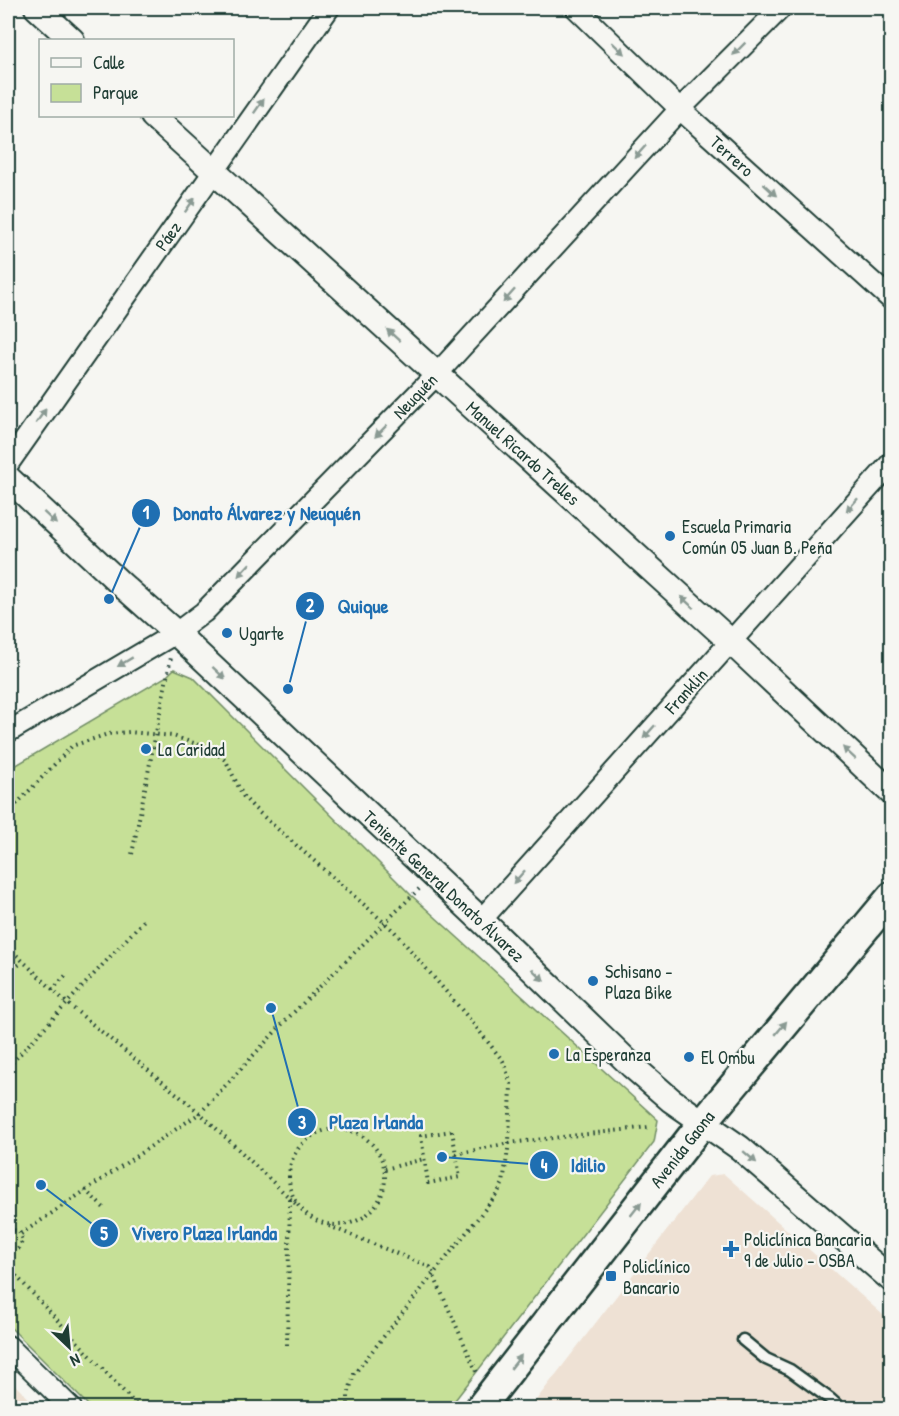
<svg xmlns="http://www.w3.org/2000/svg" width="899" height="1416" font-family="'Patrick Hand',sans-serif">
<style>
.built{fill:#eee1d4}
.green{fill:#c6e097;stroke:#728e66;stroke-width:1.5}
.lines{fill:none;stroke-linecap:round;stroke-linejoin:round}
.service-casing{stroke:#1f3d34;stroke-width:15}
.minor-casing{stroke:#1f3d34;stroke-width:24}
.tertiary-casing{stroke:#1f3d34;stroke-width:28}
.secondary-casing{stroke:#1f3d34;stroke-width:33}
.path{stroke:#1f3d34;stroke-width:4;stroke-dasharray:1.5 4.5;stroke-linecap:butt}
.service{stroke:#f6f6f2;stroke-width:10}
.minor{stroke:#f6f6f2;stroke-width:20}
.tertiary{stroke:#f6f6f2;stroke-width:24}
.secondary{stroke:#f6f6f2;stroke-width:28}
.oneway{fill:#8a9a93}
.poi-dot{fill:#1f6fb2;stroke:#f6f6f2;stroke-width:2}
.labels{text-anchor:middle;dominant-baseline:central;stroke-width:4.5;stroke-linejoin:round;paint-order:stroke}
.street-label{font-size:18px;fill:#1f3d34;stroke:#f6f6f2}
.poi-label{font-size:18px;fill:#1f3d34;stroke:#f6f6f2;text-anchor:start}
.leader{fill:none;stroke:#1f6fb2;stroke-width:2}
.callout-dot{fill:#1f6fb2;stroke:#f6f6f2;stroke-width:2}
.mark-label{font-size:18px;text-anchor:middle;font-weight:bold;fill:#fff}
.callout-label{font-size:20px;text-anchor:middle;font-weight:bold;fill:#1f6fb2;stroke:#f6f6f2;stroke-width:4.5;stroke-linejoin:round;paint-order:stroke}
</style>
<rect width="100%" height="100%" fill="#f6f6f2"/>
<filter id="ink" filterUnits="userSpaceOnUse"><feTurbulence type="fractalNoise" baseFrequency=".0167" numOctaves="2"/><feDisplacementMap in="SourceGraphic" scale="12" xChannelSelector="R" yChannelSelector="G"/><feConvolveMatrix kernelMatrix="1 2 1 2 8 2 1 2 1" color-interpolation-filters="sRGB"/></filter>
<g filter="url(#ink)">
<path class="built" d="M724 1174 891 1322V1408H530L709 1176Z
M8 1378 38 1408H8Z"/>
<path class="green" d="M174 669 193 677 412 896 658 1120 654 1142 449 1408H91L8 1325V770L167 676Z"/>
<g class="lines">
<defs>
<path id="service" d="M743 1340 766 1359 790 1370 830 1399 840 1408"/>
<path id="minor" d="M576 8 680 109 892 300
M8 464 329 8
M8 732 176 633 204 612 437 374 680 109 781 8
M481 920 892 462
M8 1346 71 1408"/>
<path id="tertiary" d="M37 8 72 40
M153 116 730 641 892 793
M8 478 122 585 176 633 481 920 632 1066 671 1100 740 1148 892 1280"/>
<path id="secondary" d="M480 1408 704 1121 892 896"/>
</defs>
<use href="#service" class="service-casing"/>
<use href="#minor" class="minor-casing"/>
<use href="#tertiary" class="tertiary-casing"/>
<use href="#secondary" class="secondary-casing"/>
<path class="path" d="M8 813 72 746 108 734 129 732 173 736 211 749 226 761 243 796 255 809 394 931 472 1022 503 1061 511 1084 509 1143 503 1183 497 1194 354 1374 348 1395V1408
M132 854 171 657
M8 947 68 1004 200 1113 298 1206
M8 972 23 962
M52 990 67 974
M8 1067 146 918
M289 1177a48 48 0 1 1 96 0a48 48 0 1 1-96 0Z
M452 1131 460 1177 428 1183 421 1136Z
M456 1154 509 1143 649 1127
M385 1169 424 1159
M85 1190 105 1209
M329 1226 430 1267 478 1375
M8 1231 11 1230 19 1231 23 1240 18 1249 12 1250 8 1248
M21 1234 200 1113 288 1018 420 888
M8 1267 139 1408
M287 1345 290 1199
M290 1404V1408"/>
<use href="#service" class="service"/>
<use href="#minor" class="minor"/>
<use href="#tertiary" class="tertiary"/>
<use href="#secondary" class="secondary"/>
</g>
<defs><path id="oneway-solid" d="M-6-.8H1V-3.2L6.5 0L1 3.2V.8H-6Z" transform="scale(1.5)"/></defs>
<g class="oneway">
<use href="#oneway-solid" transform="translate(618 48) rotate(44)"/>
<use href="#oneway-solid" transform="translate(739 49) rotate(135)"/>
<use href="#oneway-solid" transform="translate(259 106) rotate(-55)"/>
<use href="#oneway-solid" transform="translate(640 152) rotate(132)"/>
<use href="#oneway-solid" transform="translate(770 190) rotate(42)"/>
<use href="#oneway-solid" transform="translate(190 205) rotate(-55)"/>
<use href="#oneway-solid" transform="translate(509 296) rotate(132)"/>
<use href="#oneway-solid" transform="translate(393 335) rotate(-138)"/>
<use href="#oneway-solid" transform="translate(41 416) rotate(-55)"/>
<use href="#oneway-solid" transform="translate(381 431) rotate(135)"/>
<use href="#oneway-solid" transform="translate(852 505) rotate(132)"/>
<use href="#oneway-solid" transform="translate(50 518) rotate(43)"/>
<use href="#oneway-solid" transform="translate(244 570) rotate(133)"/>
<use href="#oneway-solid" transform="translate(687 602) rotate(-138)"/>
<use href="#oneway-solid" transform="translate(125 662) rotate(149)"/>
<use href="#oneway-solid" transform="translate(219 673) rotate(43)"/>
<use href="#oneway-solid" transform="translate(649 732) rotate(132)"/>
<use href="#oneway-solid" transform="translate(849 753) rotate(-137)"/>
<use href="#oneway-solid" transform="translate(519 877) rotate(132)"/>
<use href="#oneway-solid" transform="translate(538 975) rotate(44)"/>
<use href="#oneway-solid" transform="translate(781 1028) rotate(-50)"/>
<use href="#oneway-solid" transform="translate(750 1157) rotate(41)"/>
<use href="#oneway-solid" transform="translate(636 1209) rotate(-52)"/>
<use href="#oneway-solid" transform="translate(516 1362) rotate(-52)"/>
</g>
</g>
<g class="poi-dot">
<circle cx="670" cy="536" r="6"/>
<circle cx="227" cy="633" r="6"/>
<circle cx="146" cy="749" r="6"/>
<circle cx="593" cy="981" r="6"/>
<circle cx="554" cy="1054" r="6"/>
<circle cx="689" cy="1057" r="6"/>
<path d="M728 1240h6v6h6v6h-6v6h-6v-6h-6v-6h6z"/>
<rect x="605" y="1270" width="12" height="12" rx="3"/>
</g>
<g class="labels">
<g class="street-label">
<text transform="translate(732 156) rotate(42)">Terrero</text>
<text transform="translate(168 236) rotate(-55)">Páez</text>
<text transform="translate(415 396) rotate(-46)">Neuquén</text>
<text transform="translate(523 453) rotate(42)">Manuel Ricardo Trelles</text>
<text transform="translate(686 691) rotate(-48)">Franklin</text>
<text transform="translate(444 886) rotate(43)">Teniente General Donato Álvarez</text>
<text transform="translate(682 1149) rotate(-52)">Avenida Gaona</text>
</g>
<g class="poi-label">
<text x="682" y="526">Escuela Primaria<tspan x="682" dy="21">Común 05 Juan B. Peña</tspan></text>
<text x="239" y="633">Ugarte</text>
<text x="158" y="749">La Caridad</text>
<text x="605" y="971">Schisano -<tspan x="605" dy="21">Plaza Bike</tspan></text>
<text x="566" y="1054">La Esperanza</text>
<text x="701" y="1057">El Ombu</text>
<text x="744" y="1239">Policlínica Bancaria<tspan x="744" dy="21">9 de Julio - OSBA</tspan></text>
<text x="623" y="1266">Policlínico<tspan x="623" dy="21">Bancario</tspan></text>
</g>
</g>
<path class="leader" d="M109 599L146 513M288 689L310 606M271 1008L302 1122M442 1157L544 1165M41 1185L104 1233"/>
<g class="callout-dot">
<circle cx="109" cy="599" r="6"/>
<circle cx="288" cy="689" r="6"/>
<circle cx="271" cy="1008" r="6"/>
<circle cx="442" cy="1157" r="6"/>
<circle cx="41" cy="1185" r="6"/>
<circle cx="146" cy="513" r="15"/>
<circle cx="310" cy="606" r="15"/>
<circle cx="302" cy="1122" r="15"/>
<circle cx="544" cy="1165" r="15"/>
<circle cx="104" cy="1233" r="15"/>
</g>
<g class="mark-label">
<text x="146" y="519">1</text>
<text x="310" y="612">2</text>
<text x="302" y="1129">3</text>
<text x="544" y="1172">4</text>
<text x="104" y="1240">5</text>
</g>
<g class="callout-label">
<text x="267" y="520">Donato Álvarez y Neuquén</text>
<text x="363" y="613">Quique</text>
<text x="376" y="1129">Plaza Irlanda</text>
<text x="588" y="1172">Idilio</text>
<text x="204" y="1240">Vivero Plaza Irlanda</text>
</g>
<rect width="899" height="1416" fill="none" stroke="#f6f6f2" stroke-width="30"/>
<rect x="15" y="15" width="869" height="1386" fill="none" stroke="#1f3d34" stroke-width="2" filter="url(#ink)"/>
<rect x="39" y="39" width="195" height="78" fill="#f6f6f2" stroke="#a0aca6" stroke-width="1.5"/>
<rect x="51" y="58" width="30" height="9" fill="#f6f6f2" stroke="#a0aca6" stroke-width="1.5"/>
<text x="93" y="69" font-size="18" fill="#1f3d34">Calle</text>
<rect x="51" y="84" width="30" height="18" fill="#c6e097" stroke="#a0aca6" stroke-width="1.5"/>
<text x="93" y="99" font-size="18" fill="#1f3d34">Parque</text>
<g transform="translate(69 1347) rotate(154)" stroke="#f6f6f2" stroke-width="4.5" paint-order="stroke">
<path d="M0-4.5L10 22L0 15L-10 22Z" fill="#1f3d34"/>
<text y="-9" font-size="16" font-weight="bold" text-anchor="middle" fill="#1f3d34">N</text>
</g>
</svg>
